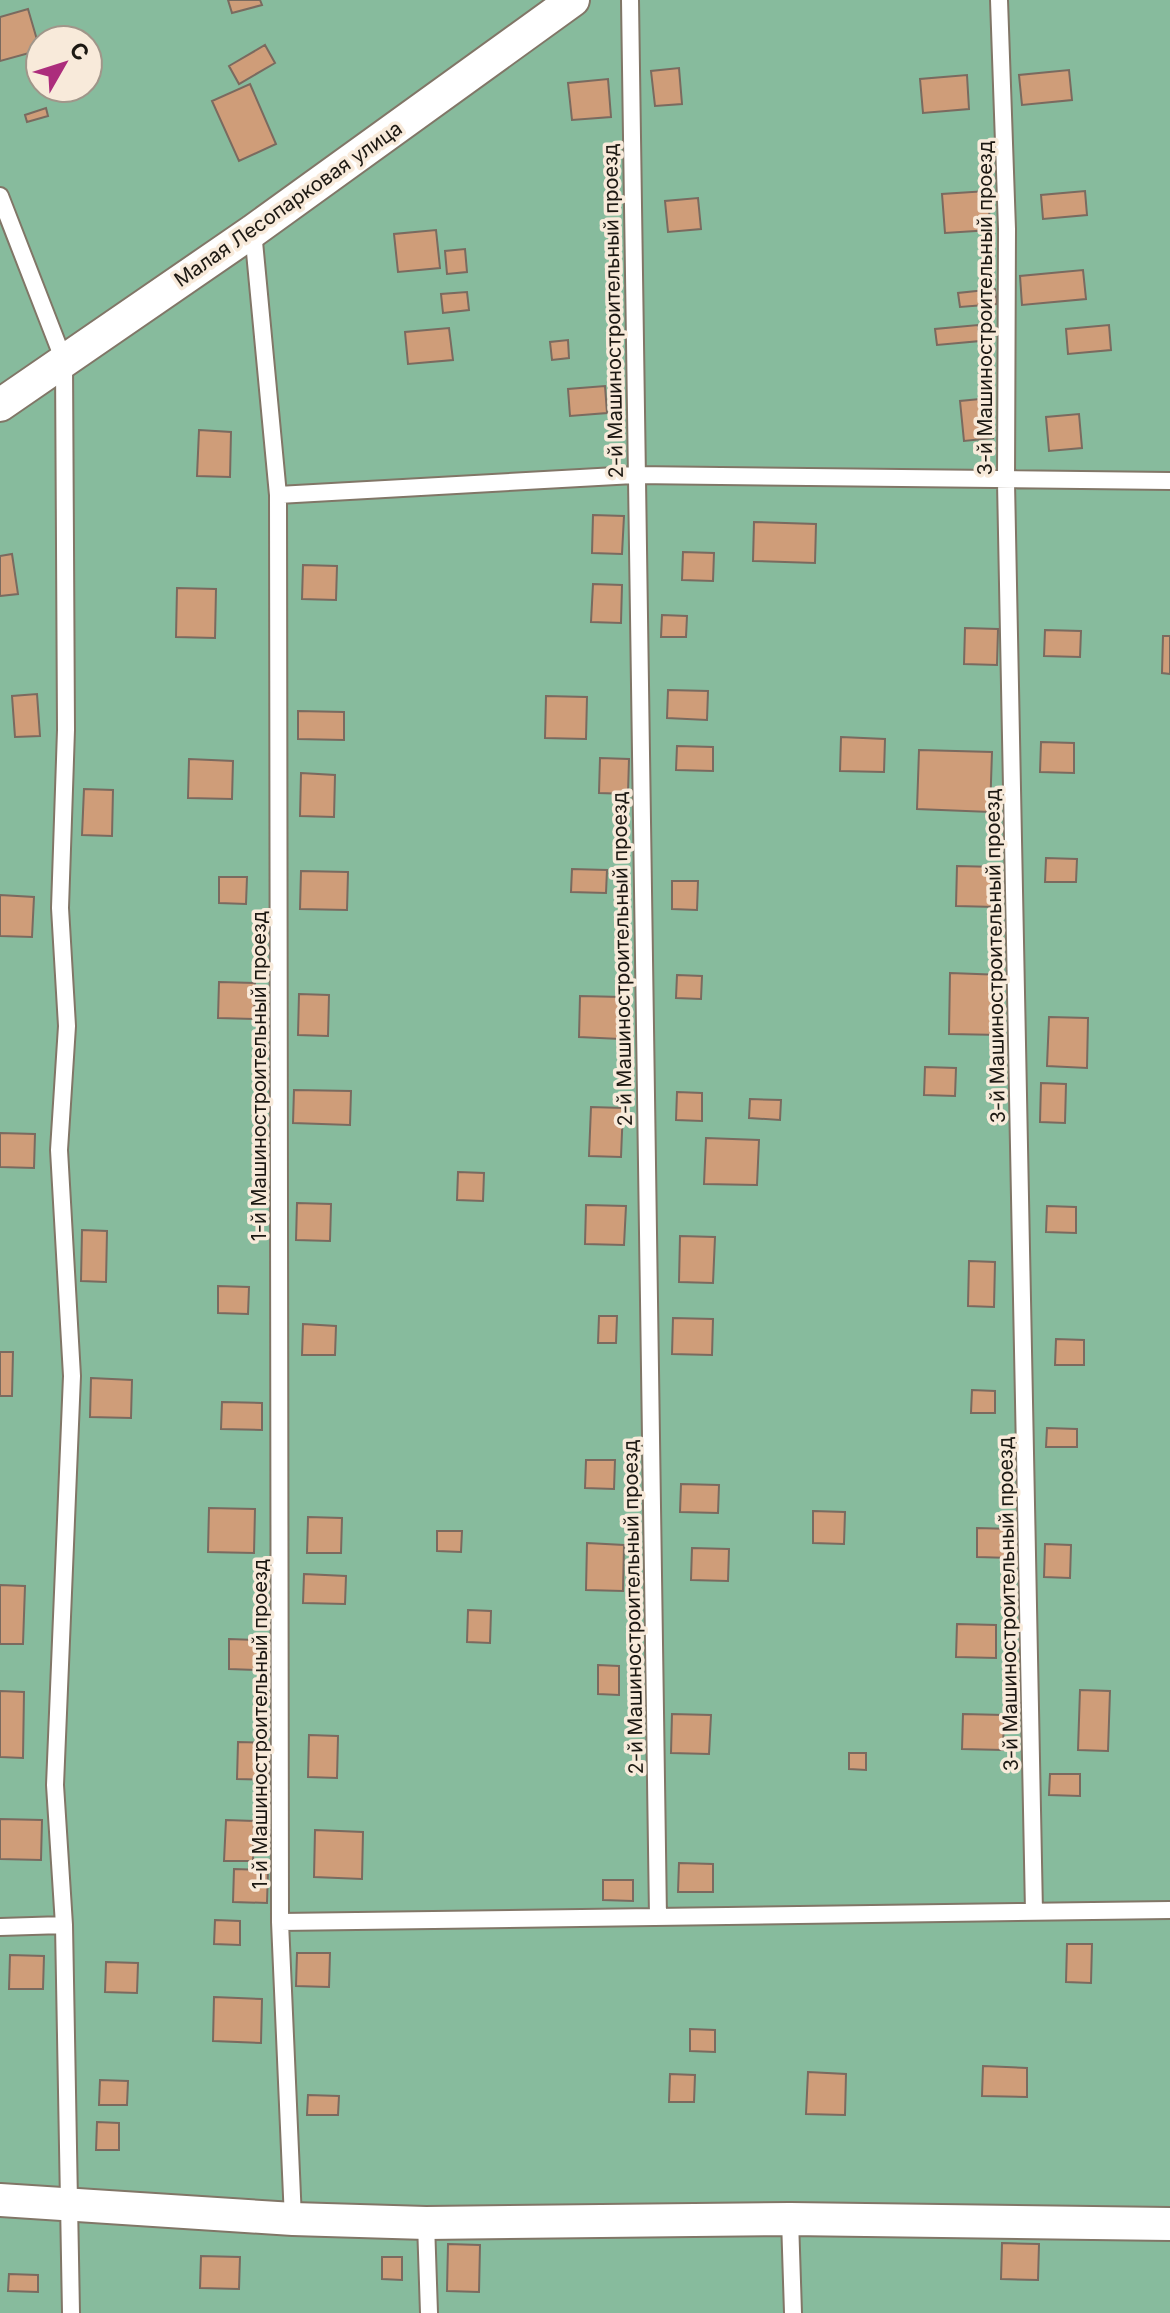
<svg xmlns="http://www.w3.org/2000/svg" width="1170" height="2313" font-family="Inter,sans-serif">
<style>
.green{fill:#87bb9d;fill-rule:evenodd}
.building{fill:#cf9d79;stroke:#7a6a5f;stroke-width:2}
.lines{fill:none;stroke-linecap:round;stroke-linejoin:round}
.lane-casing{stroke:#817667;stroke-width:20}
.street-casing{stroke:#817667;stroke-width:36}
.lane{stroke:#fff;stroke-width:16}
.street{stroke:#fff;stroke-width:32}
.labels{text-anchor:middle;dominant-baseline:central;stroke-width:7;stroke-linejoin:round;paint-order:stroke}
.street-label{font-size:20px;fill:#1c1812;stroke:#f8eada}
</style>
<rect width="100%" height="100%" fill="#ebddcd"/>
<path class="green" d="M0 0H1170V2313H0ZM40 40H88V88H40Z"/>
<path class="building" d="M228 0H260L262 5 232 13Z
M28 9 40 50 0 61V17Z
M265 45 275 63 239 84 229 66Z
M679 68 682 104 655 106 651 71Z
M1069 70 1072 100 1022 105 1019 75Z
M967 75 969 109 923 113 920 79Z
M608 79 611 117 572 120 568 83Z
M250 84 276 144 239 161 212 101Z
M46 108 48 116 27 122 25 115Z
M987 191 991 230 945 233 942 194Z
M1085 191 1087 215 1043 219 1041 195Z
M698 198 701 229 668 232 665 201Z
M436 230 440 268 398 272 394 234Z
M465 249 467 272 447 274 445 251Z
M1083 270 1086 299 1022 305 1020 276Z
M995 289 997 304 960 307 958 293Z
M467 292 469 310 443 313 441 294Z
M978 325 980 341 937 345 935 329Z
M1109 325 1111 350 1068 354 1066 329Z
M449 328 453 360 408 364 405 332Z
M568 340 569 358 552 360 550 342Z
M605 386 607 413 570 416 568 389Z
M990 398 993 438 964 441 960 401Z
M1079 414 1082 448 1049 451 1046 417Z
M199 430 231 432 230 477 197 476Z
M593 515 624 516 622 554 592 553Z
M754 522 816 524 815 563 753 561Z
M683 552 714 553 713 581 682 580Z
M12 554 18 594 0 596V556Z
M303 565 337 566 336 600 302 599Z
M593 584 622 585 621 623 591 622Z
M177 588 216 589 215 638 176 637Z
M662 615 687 616 686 637H661Z
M965 628 998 629 997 665 964 664Z
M1045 630 1081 631 1080 657 1044 656Z
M1163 636H1170V674L1162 673Z
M668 690 708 691 707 720 667 718Z
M37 694 40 736 15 737 12 696Z
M546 696 587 697 586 739 545 738Z
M298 711 344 712V740L298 739Z
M841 737 885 739 884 772 840 771Z
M1041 742 1074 743V773L1040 772Z
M677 746 713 747V771L676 770Z
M919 750 992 752 990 812 917 809Z
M600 758 629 759 628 794 599 793Z
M189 759 233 761 232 799 188 798Z
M301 773 335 775 334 817 300 816Z
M84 789 113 790 112 836 82 835Z
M1046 858 1077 859 1076 882H1045Z
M957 866 997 867 996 907 956 906Z
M572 869 607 870 606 893 571 892Z
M301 871 348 872 347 910 300 909Z
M219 877H247L246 904 219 903Z
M672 881H698L697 910 672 909Z
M0 895 34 897 32 937 0 936Z
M950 973 1003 975 1002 1035 949 1034Z
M677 975 702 976 701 999 676 998Z
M219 982 255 983 254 1019 218 1018Z
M299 994 329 995 328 1036 298 1035Z
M580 996 622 997 620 1039 579 1037Z
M1049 1017 1088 1018 1087 1068 1047 1066Z
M925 1067 956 1068 955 1096 924 1095Z
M1041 1083 1066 1084 1065 1123 1040 1122Z
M294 1090 351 1091 350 1125 293 1123Z
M677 1092 702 1093V1121L676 1120Z
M750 1099 781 1100 780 1120 749 1118Z
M591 1107 623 1108 621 1157 589 1156Z
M0 1133 35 1134 34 1168 0 1167Z
M706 1138 759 1140 757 1185 704 1184Z
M458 1172 484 1173 483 1201 457 1200Z
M297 1203 331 1204 330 1241 296 1240Z
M586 1205 626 1206 624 1245 585 1244Z
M1047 1206 1076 1207V1233L1046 1232Z
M82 1230 107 1231 106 1282 81 1281Z
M680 1236 715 1237 713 1283 679 1282Z
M969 1261 995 1262 994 1307 968 1306Z
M218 1286 249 1287 248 1314 218 1313Z
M599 1316H617L616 1343H598Z
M673 1318 713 1319 712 1355 672 1354Z
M303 1324 336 1326 335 1355H302Z
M1056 1339 1084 1340V1365H1055Z
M0 1352H13L12 1396H0Z
M91 1378 132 1380 131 1418 90 1417Z
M972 1390 995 1391V1413H971Z
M222 1402 262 1403V1430L221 1429Z
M1047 1428 1077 1429V1447H1046Z
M586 1460H615L614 1489 585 1488Z
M681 1484 719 1485 718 1513 680 1512Z
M209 1508 255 1509 254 1553 208 1552Z
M813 1511 845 1512 844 1544 813 1543Z
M308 1517 342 1518 341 1553H307Z
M977 1528 1012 1529 1011 1558 977 1557Z
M437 1531H462L461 1552 437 1551Z
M587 1543 624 1545 623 1591 586 1590Z
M1045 1544 1071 1545 1070 1578 1044 1577Z
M692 1548 729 1549 728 1581 691 1580Z
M304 1574 346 1576 345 1604 303 1603Z
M0 1585 25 1586 23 1644H0Z
M468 1610 491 1611 490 1643 467 1642Z
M957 1624 996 1625V1658L956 1657Z
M229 1639 259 1640V1670L229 1669Z
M598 1665 619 1666V1695L598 1694Z
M1080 1690 1110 1691 1108 1751 1078 1750Z
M0 1691 24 1692 23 1758 0 1757Z
M672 1714 711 1715 709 1754 671 1753Z
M963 1714 1004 1715 1003 1750 962 1749Z
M309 1735 338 1736 337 1778 308 1777Z
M238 1742 271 1743 269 1780 237 1779Z
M849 1753H866V1770L849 1769Z
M1050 1774H1080V1796L1049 1795Z
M0 1819 42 1820 41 1860 0 1859Z
M226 1820 254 1821 253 1861H224Z
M315 1830 363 1832 362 1879 314 1877Z
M679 1863 713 1864V1892H678Z
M234 1869 268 1870 267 1903 233 1902Z
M603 1880H633V1901L603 1900Z
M215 1920 240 1921V1945L214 1944Z
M1067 1944H1092L1091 1983 1066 1982Z
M297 1953H330L329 1987 296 1986Z
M10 1955 44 1956 43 1989H9Z
M106 1962 138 1963 137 1993 105 1992Z
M214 1997 262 1999 261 2043 213 2041Z
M690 2029 715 2030V2052L690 2051Z
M983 2066 1027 2068V2097L982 2096Z
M808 2072 846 2074 845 2115 806 2114Z
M670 2074 695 2075 694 2102H669Z
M100 2080 128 2081 127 2105H99Z
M308 2095 339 2096 338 2115H307Z
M97 2122 119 2123V2150H96Z
M1002 2243 1039 2244 1038 2280 1001 2279Z
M448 2244 480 2245 479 2292 447 2291Z
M201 2256 240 2257 239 2289 200 2288Z
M382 2257H402V2280L382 2279Z
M9 2274 38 2275V2292L8 2291Z"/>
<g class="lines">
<defs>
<path id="lane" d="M630 0 658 1917
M999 0 1007 229 1006 482 1034 1912
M0 196 64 361 66 730 60 908 67 1026 59 1150 72 1376 55 1785 64 1925 71 2313
M253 231 278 495 280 1922 293 2219
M278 495 634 475 1170 481
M280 1922 1170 1910
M0 1927 64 1925
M790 2219 793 2313
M426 2223 429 2313"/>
<path id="street" d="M0 405 253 231 573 0
M0 2200 293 2219 426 2223 790 2219 1170 2224"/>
</defs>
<use href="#lane" class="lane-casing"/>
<use href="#street" class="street-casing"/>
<use href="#lane" class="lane"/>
<use href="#street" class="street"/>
</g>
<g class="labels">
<g class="street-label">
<text transform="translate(288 204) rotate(-35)">Малая Лесопарковая улица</text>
<text transform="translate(985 308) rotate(-90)">3-й Машиностроительный проезд</text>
<text transform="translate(613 311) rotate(-91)">2-й Машиностроительный проезд</text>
<text transform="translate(995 956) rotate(-91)">3-й Машиностроительный проезд</text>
<text transform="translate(622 959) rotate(-91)">2-й Машиностроительный проезд</text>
<text transform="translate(259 1076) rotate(-90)">1-й Машиностроительный проезд</text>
<text transform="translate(1008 1604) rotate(-91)">3-й Машиностроительный проезд</text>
<text transform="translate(633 1607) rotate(-91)">2-й Машиностроительный проезд</text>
<text transform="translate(260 1724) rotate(-90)">1-й Машиностроительный проезд</text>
</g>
</g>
<g transform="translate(64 64) rotate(51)"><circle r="38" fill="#f8eada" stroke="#a0968a" stroke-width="2"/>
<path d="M0-6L14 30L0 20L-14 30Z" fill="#ac2d7c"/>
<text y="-12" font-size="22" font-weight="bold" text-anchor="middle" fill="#1c1812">С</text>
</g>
</svg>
